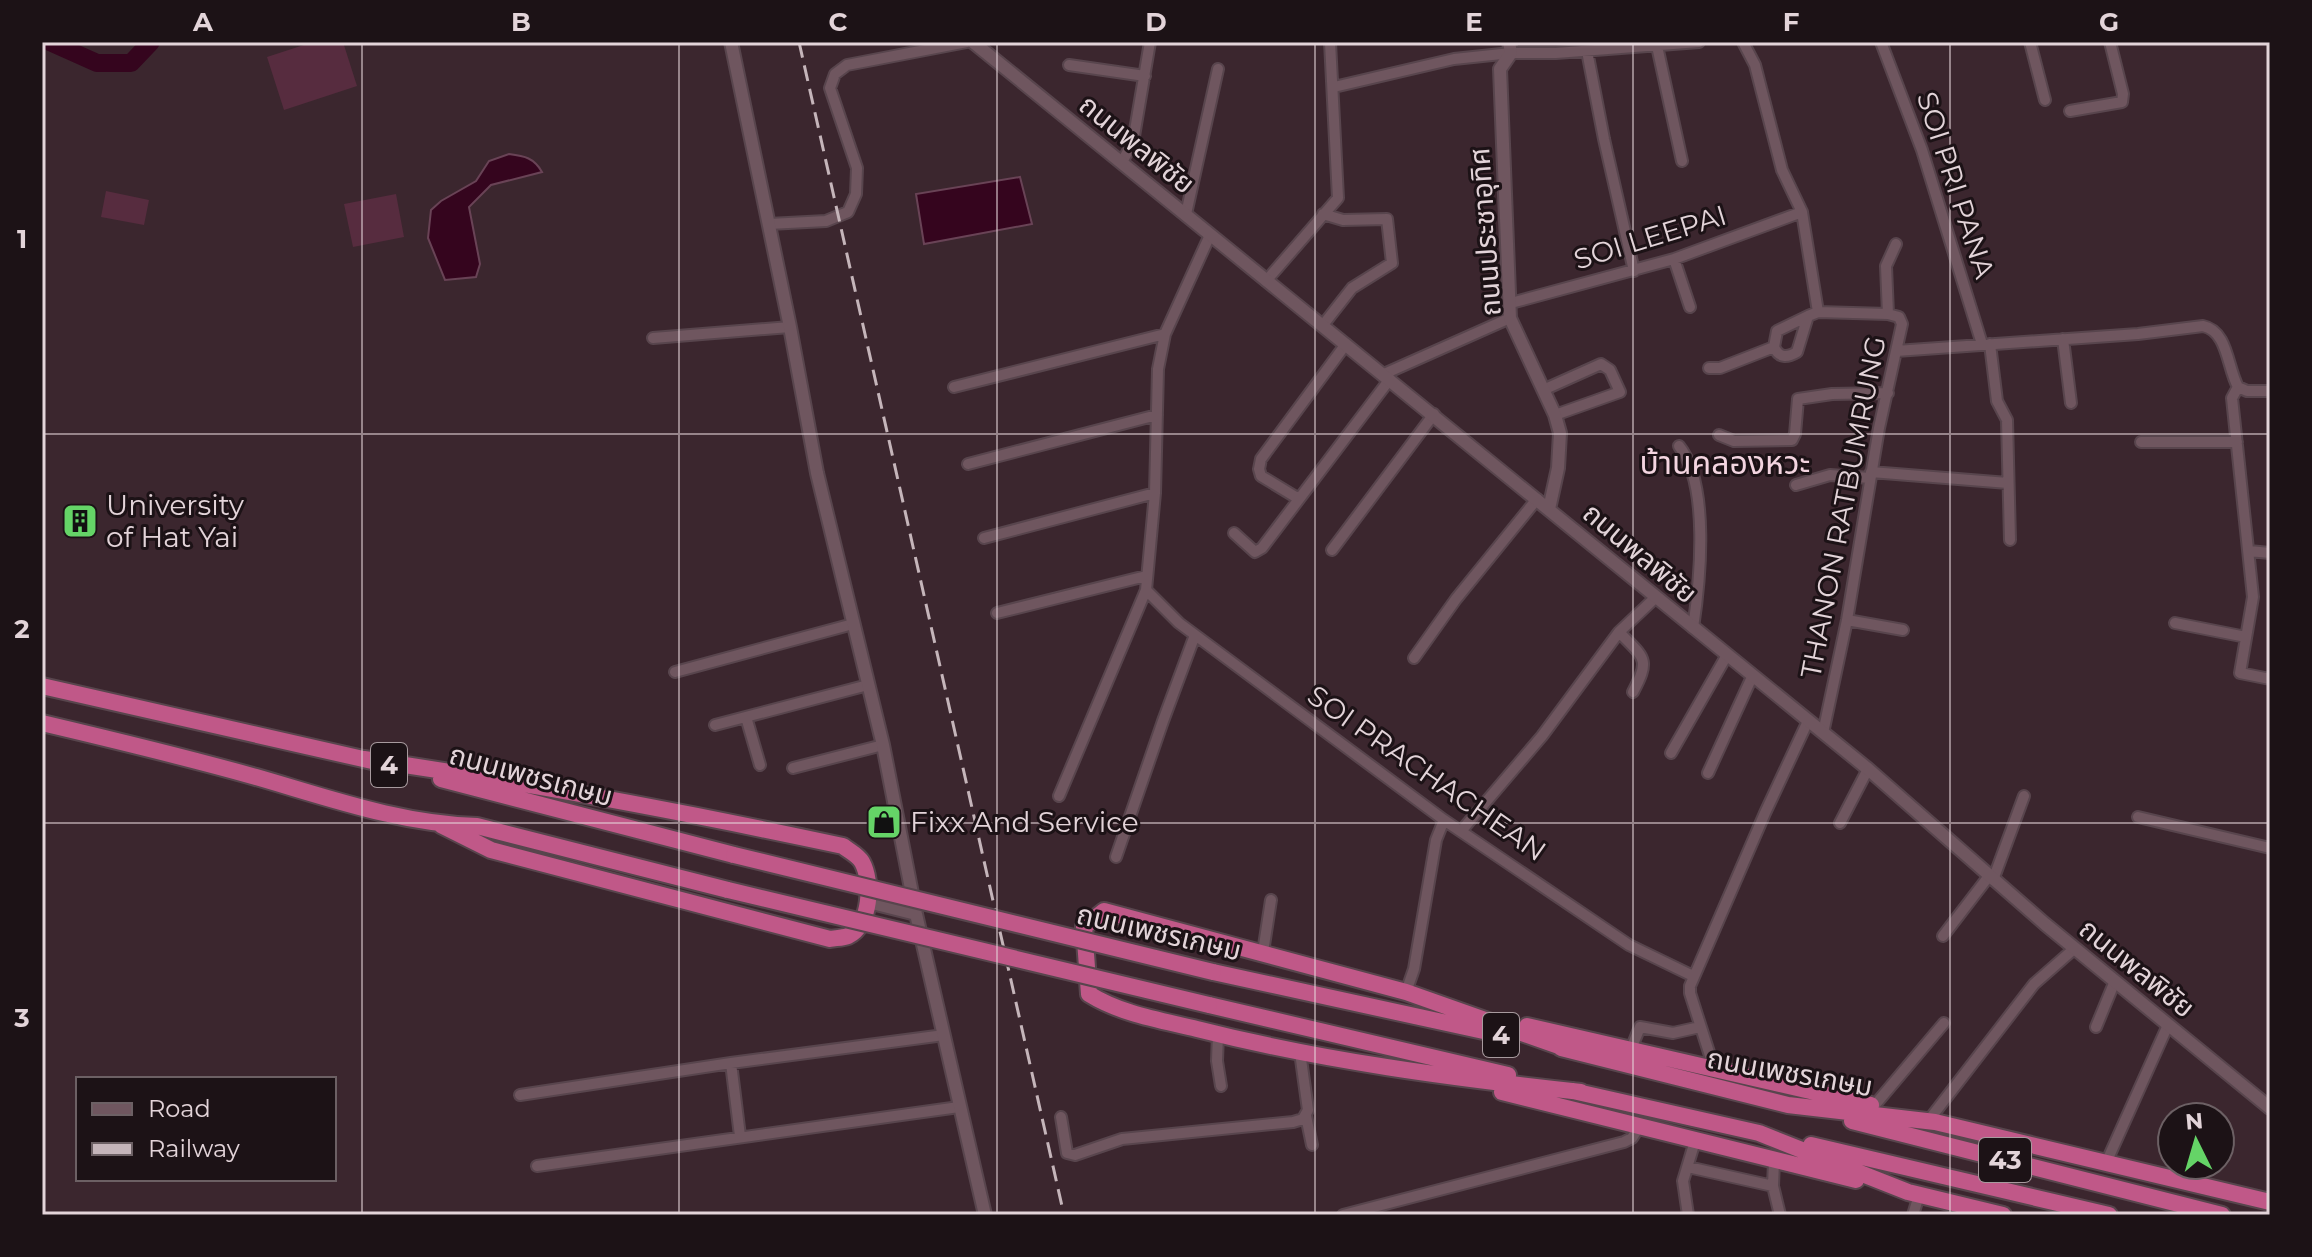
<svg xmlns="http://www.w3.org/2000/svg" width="2312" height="1257" font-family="Montserrat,'Noto Sans Thai',sans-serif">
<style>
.green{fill:#572c3f}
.water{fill:#35051e;stroke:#694356;stroke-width:2}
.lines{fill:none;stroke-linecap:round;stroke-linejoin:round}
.river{stroke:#35051e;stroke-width:18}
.minor-casing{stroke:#58454d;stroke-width:14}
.tertiary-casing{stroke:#58454d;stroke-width:16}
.trunk-casing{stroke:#58454d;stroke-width:20}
.minor{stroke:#6f565f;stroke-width:10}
.tertiary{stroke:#6f565f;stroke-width:12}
.trunk{stroke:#c05888;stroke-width:16}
.rail{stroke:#c5b5ba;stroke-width:3;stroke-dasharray:16 8;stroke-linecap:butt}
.trunk-bridge-casing{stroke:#58454d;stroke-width:20;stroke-linecap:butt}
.trunk-bridge{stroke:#c05888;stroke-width:16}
.grid{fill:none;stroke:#e3d4d9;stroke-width:2;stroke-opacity:0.55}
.labels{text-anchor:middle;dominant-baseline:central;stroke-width:6;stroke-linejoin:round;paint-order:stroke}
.shield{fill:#1c1216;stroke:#a79a9e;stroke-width:2}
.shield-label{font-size:26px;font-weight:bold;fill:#e3d4d9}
.street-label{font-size:28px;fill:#e3d4d9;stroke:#1c1216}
.poi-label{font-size:28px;fill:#e3d4d9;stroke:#1c1216;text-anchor:start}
.quarter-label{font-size:32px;fill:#f3d5e0;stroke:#1c1216}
.neatline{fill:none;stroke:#e3d4d9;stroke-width:3}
.grid-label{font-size:26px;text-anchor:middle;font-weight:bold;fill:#e3d4d9}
</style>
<rect width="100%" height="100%" fill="#3b262e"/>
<path class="green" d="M313 42H343L357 86 284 110 267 57Z
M106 191 149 200 144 225 101 217Z
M396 194 404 237 353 247 344 204Z"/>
<path class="water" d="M509 154C525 156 534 158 542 172L491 185 469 207 480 264 476 277 445 280 428 238 431 210 441 201 476 181 489 161Z
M1020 177 1032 224 924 244 916 194Z"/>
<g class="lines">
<path class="river" d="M50 42 97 63H131L151 42"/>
<defs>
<path id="minor" d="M1743 42 1755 65 1782 170 1802 212 1818 312 1888 314 1899 317 1902 324 1879 428 1847 620 1823 733
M1881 42 1922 150 1982 344
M2030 42 2045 100
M1657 46 1682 161
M1587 51 1604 139 1634 271
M1069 65 1145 76
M1334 87 1454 59 1511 53H1556L1699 42
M2070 111 2122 102 2123 94 2110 42
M1122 162 1133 142 1150 42
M1186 214 1218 69
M1323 214 1343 220 1387 219 1392 263 1352 288 1323 325
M769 224 826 221 848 212 856 194 857 168 830 88 835 74 847 65 967 42
M1674 259 1690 307
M1266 281 1338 198 1330 42
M1511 303 1674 259 1802 212
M1888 314 1886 266 1896 244
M653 338 790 327
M2063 339 2071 403
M1990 344 1997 401 2007 420 2010 540
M1774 347 1777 331 1808 316
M1896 351 2138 334 2203 326C2228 331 2227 367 2238 387L2247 391H2270
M1709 368H1720L1774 347C1779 358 1787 358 1797 352L1808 316 1818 312
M1384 374 1510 318
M954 387 1165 334
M2238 387 2232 398 2253 597 2240 673 2270 679
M1543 390 1601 364 1610 370 1620 392 1555 415
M1719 435 1734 441 1792 440 1795 434 1798 399 1832 394 1888 393
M2141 442H2237
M1679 446C1710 484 1700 582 1693 628
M968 464 1157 415
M1871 472 2008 483
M1796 485 1830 475 1870 478
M1299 499 1261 476 1259 469 1261 459 1346 344
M1234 533 1255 552 1262 548 1390 379
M984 538 1155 493
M1332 550 1434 414
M2249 551 2270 553
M1146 590 1179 623 1444 820 1629 945 1693 976
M997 613 1146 576
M1847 620 1903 630
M2175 623 2246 637
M1619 632C1644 658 1651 658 1633 692
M1414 658 1456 599 1537 499
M675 672 853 624
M746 717 760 765
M715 725 868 685
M1671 753 1727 655
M793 768 883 745
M1708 773 1752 677
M1059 796 1146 590 1155 493 1158 369 1165 334 1210 235
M2138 817 2270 848
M1840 823 1868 769
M1462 830 1542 736 1619 632 1655 598
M1116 857 1163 721 1195 635
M1993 880 2024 796
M1943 936 1989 876
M1263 952 1271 900
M1406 992 1414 969 1436 840 1444 820
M2096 1027 2115 981
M1218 1034 1217 1061 1221 1086
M1631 1049 1640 1027 1673 1033 1700 1027
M731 1063 740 1136
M1714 1068 1690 993V986L1765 813 1808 721
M520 1095 731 1063 944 1035
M1874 1106 1944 1023
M1306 1116 1312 1145
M1061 1117 1067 1153 1075 1155 1122 1139 1293 1122 1303 1119 1308 1110 1300 1052
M1929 1120 2034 984 2075 948
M1774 1161 1773 1186 1780 1215
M2106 1163 2168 1025
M537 1166 959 1107
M1688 1167 1773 1186
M1343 1215 1624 1142 1632 1138 1639 1127
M1688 1215 1683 1181 1695 1141
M1913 1215 1919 1195"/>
<path id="tertiary" d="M731 42 790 327 817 473 883 745 916 914 985 1215
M973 42 1868 769 2045 924 2270 1108
M1509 42 1511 53 1500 69 1510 318 1555 415 1560 433 1558 468 1549 509
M868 902 916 914"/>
<path id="trunk" d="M42 686 372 761
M42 723C114 740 185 757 256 777 329 798 401 824 477 826L728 890
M364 759C525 782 684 812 843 846 849 851 858 855 862 862 873 882 871 925 848 936 843 938 835 938 830 939L491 850 441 825
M441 779 734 855
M1213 972 1511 1037
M1209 1005 1508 1075
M1527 1026 1871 1105
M1561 1048 1788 1105 1935 1122 2270 1202
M1570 1050 1406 992 1104 911 1084 927 1089 994C1121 1014 1160 1020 1197 1029 1323 1061 1452 1078 1581 1092
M1573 1091 1759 1133 1908 1192 2003 1215
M1502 1092 1856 1180
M1852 1121 2222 1215
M1811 1145 2109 1215"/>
</defs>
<use href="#minor" class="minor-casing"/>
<use href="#tertiary" class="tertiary-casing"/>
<use href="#trunk" class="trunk-casing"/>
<use href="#minor" class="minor"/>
<use href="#tertiary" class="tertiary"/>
<use href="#trunk" class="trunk"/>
<path class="rail" d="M799 42 1064 1215"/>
<defs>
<path id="trunk-bridge" d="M734 855 1213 972
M728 890 1209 1005"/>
</defs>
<use href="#trunk-bridge" class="trunk-bridge-casing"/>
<use href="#trunk-bridge" class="trunk-bridge"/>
</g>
<path class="grid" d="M362 42V1215M679 42V1215M997 42V1215M1315 42V1215M1633 42V1215M1950 42V1215M42 434H2270M42 823H2270"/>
<defs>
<symbol id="building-square" viewBox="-11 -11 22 22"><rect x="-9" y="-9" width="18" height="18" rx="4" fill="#65d467" stroke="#1c1216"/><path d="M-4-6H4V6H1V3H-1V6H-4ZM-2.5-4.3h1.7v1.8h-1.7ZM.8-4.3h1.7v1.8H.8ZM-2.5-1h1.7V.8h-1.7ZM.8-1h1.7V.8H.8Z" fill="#111"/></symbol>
<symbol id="shop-square" viewBox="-11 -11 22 22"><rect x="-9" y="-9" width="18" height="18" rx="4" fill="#65d467" stroke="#1c1216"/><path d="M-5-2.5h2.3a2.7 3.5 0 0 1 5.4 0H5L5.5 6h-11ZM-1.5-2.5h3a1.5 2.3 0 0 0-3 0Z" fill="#111"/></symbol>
</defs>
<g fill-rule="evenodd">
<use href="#building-square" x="60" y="501" width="40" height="40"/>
<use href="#shop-square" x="864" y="802" width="40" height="40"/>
</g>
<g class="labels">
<g class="shield">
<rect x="371" y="743" width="36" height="44" rx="6"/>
<rect x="1483" y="1013" width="36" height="44" rx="6"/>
<rect x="1979" y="1138" width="52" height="44" rx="6"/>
</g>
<g class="shield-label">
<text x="389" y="765">4</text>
<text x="1501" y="1035">4</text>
<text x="2005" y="1160">43</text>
</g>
<g class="street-label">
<text transform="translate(1137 144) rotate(39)">ถนนพลพิชัย</text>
<text transform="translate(1956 185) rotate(72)">SOI PRI PANA</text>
<text transform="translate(1485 232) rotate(-94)">ถนนประชาอุทิศ</text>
<text transform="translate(1650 237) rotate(-17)">SOI LEEPAI</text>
<text transform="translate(1843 507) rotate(-79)">THANON RATBUMRUNG</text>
<text transform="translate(1640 553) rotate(40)">ถนนพลพิชัย</text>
<text transform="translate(1427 773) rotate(35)">SOI PRACHACHEAN</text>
<text transform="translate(531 775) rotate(15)">ถนนเพชรเกษม</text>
<text transform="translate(1159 932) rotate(13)">ถนนเพชรเกษม</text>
<text transform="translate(2137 968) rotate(39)">ถนนพลพิชัย</text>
<text transform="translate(1790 1072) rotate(10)">ถนนเพชรเกษม</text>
</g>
<g class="poi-label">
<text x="106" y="505">University<tspan x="106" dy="32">of Hat Yai</tspan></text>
<text x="910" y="822">Fixx And Service</text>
</g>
<g class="quarter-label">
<text x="1725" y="462">บ้านคลองหวะ</text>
</g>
</g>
<rect width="2312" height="1257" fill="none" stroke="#1c1216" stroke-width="88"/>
<rect x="76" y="1077" width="260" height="104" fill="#1c1216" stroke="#6c6064" stroke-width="2"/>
<rect x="92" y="1103" width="40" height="12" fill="#6f565f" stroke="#6c6064" stroke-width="2"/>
<text x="148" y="1117" font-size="24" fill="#e3d4d9">Road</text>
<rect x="92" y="1143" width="40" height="12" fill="#c5b5ba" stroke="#6c6064" stroke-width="2"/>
<text x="148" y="1157" font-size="24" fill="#e3d4d9">Railway</text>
<g transform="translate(2196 1141) rotate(355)"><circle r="38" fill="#1c1216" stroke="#6c6064" stroke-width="2"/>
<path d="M0-6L14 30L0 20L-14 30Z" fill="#65d467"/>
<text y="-12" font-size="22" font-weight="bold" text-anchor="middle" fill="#e3d4d9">N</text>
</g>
<rect x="44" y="44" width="2224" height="1169" class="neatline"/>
<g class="grid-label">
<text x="203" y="31">A</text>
<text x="521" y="31">B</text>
<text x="838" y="31">C</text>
<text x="1156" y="31">D</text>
<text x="1474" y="31">E</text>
<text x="1791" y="31">F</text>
<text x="2109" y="31">G</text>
<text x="22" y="248">1</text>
<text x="22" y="638">2</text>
<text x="22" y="1027">3</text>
</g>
</svg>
